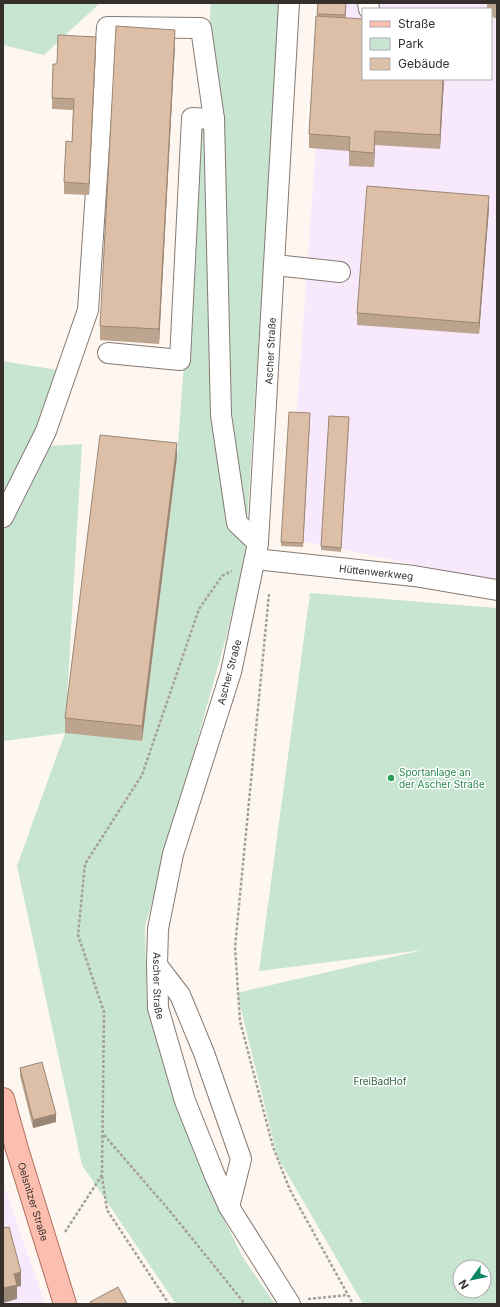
<svg xmlns="http://www.w3.org/2000/svg" width="500" height="1307" font-family="Inter,sans-serif">
<style>
.industrial{fill:#f8e8fb;fill-rule:evenodd}
.green{fill:#c7e5d1;fill-rule:evenodd}
.lines{fill:none;stroke-linecap:round;stroke-linejoin:round}
.minor-casing{stroke:#857a72;stroke-width:22}
.major-casing{stroke:#b4705e;stroke-width:24}
.path{stroke:#a6a09b;stroke-width:2.5;stroke-dasharray:3 2;stroke-linecap:butt}
.minor{stroke:#fff;stroke-width:20}
.major{stroke:#fbbeaf;stroke-width:22}
.wall{fill:#bda48f}
.shaded-wall{fill:#9a8674}
.building{fill:#dcbfa6;stroke:#9a8674}
.leisure-dot{fill:#2e9e5b;stroke:#fff;stroke-width:1.5}
.labels{text-anchor:middle;dominant-baseline:central;stroke-width:3;stroke-linejoin:round;paint-order:stroke}
.street-label{font-size:10px;fill:#35302c;stroke:#fff}
.leisure-label{font-size:10px;fill:#27864d;stroke:#fff;text-anchor:start}
.park-label{font-size:10px;fill:#2e6445;stroke:#fff}
</style>
<rect width="100%" height="100%" fill="#fef7f1"/>
<path class="industrial" d="M326 3H497V582L288 538ZM363 9H491V79H363Z
M3 1182 45 1304H3Z"/>
<path class="green" d="M3 3H100L44 55 3 45Z
M211 3H280L245 556 227 634 145 927 147 1007 177 1109 207 1184 242 1256 275 1304H176L82 1165 17 866 65 733 3 741V361L76 373 66 405 45 446 82 444 65 732 142 741 177 457Z
M310 593 497 608V1304H363L277 1156 237 993 423 950 259 971ZM460 1267H484V1291H460Z"/>
<g class="lines">
<defs>
<g id="minor">
<path id="s1" d="M289 3 258 543 231 672 173 854 158 929 157 965 158 1008 185 1101 215 1176 229 1207 290 1304"/>
<path d="M368 3 369 9"/>
<path d="M275 265 340 272"/>
<path d="M108 353 180 360 192 118 214 119"/>
<path d="M3 517 46 431 88 310 107 27 201 28 214 119 221 415 237 523 258 543"/>
<path id="s2" d="M255 559 414 576 497 590"/>
<path d="M157 965 180 995 204 1053 241 1159 229 1207"/>
</g>
<g id="major">
<path id="s3" d="M3 1099 17 1149 65 1304"/>
</g>
</defs>
<use href="#minor" class="minor-casing"/>
<use href="#major" class="major-casing"/>
<path class="path" d="M269 594 235 947 240 1021 273 1147 290 1190 353 1304
M104 1135 169 1210 245 1304
M102 1176 107 1210 169 1304
M65 1232 102 1175 104 1012 78 935 85 864 142 775 199 609 222 576 232 571
M308 1299 347 1295"/>
<use href="#minor" class="minor"/>
<use href="#major" class="major"/>
</g>
<path class="wall" d="M318 3H346V18L363 79H444L440 149 375 145 374 167 349 166V151L309 148V134Z
M487 3H497V19L491 16V9H487Z
M175 44 159 344 100 340V326Z
M96 49 89 195 64 194V182L72 142 73 110 52 109V98L57 64Z
M489 208 479 334 357 325V313Z
M349 417 341 552 321 550V546Z
M310 418 303 547 281 546V542Z
M177 457 142 741 65 733V718Z
M20 1068 56 1122 33 1128 20 1076Z"/>
<path class="shaded-wall" d="M175 30V44L159 344V329Z
M96 37V49L89 195V184Z
M443 79H444L440 149V135Z
M375 131V145L374 167V153Z
M489 196V208L479 334V323Z
M177 443V457L142 741V726Z
M56 1114V1122L33 1128V1120Z
M21 1272V1286L17 1287V1299L3 1303V1288L14 1274Z"/>
<path class="building" d="M318 3H346L345 15 317 14Z
M316 16 363 19V79H443L440 135 375 131 374 153 349 151 350 137 309 134Z
M116 26 175 30 159 329 100 326Z
M58 35 96 37 89 184 64 182 66 141 72 142 74 99 52 98 53 64H57Z
M367 186 489 196 479 323 357 313Z
M289 412 310 413 303 543 281 542Z
M329 416 349 417 341 548 321 546Z
M100 435 177 443 142 726 65 718Z
M42 1062 56 1114 33 1120 20 1068Z
M9 1227 21 1272 14 1274 17 1285 3 1288V1228Z
M118 1287 127 1304H91L90 1302Z"/>
<circle class="leisure-dot" cx="391" cy="778" r="4"/>
<g class="labels">
<g class="street-label">
<text transform="translate(270 351) rotate(-87)">Ascher Straße</text>
<text stroke="none"><textPath href="#s2" startOffset="122">Hüttenwerkweg</textPath></text>
<text transform="translate(229 672) rotate(-75)">Ascher Straße</text>
<text stroke="none"><textPath href="#s1" startOffset="997">Ascher Straße</textPath></text>
<text stroke="none"><textPath href="#s3" startOffset="107">Oelsnitzer Straße</textPath></text>
</g>
<g class="leisure-label">
<text x="399" y="772">Sportanlage an<tspan x="399" dy="12">der Ascher Straße</tspan></text>
</g>
<g class="park-label">
<text x="380" y="1081">FreiBadHof</text>
</g>
</g>
<rect width="500" height="1307" fill="none" stroke="#35302c" stroke-width="8"/>
<rect x="362" y="8" width="130" height="72" fill="#ffffff" stroke="#aeacab"/>
<rect x="370" y="21" width="20" height="6" fill="#fbbeaf" stroke="#aeacab"/>
<text x="398" y="28" font-size="12" fill="#35302c">Straße</text>
<rect x="370" y="38" width="20" height="12" fill="#c7e5d1" stroke="#aeacab"/>
<text x="398" y="48" font-size="12" fill="#35302c">Park</text>
<rect x="370" y="58" width="20" height="12" fill="#dcbfa6" stroke="#aeacab"/>
<text x="398" y="68" font-size="12" fill="#35302c">Gebäude</text>
<g transform="translate(472 1279) rotate(237)"><circle r="19" fill="#ffffff" stroke="#aeacab"/>
<path d="M0-3L7 15L0 10L-7 15Z" fill="#0a8566"/>
<text y="-6" font-size="11" font-weight="bold" text-anchor="middle" fill="#35302c">N</text>
</g>
</svg>
